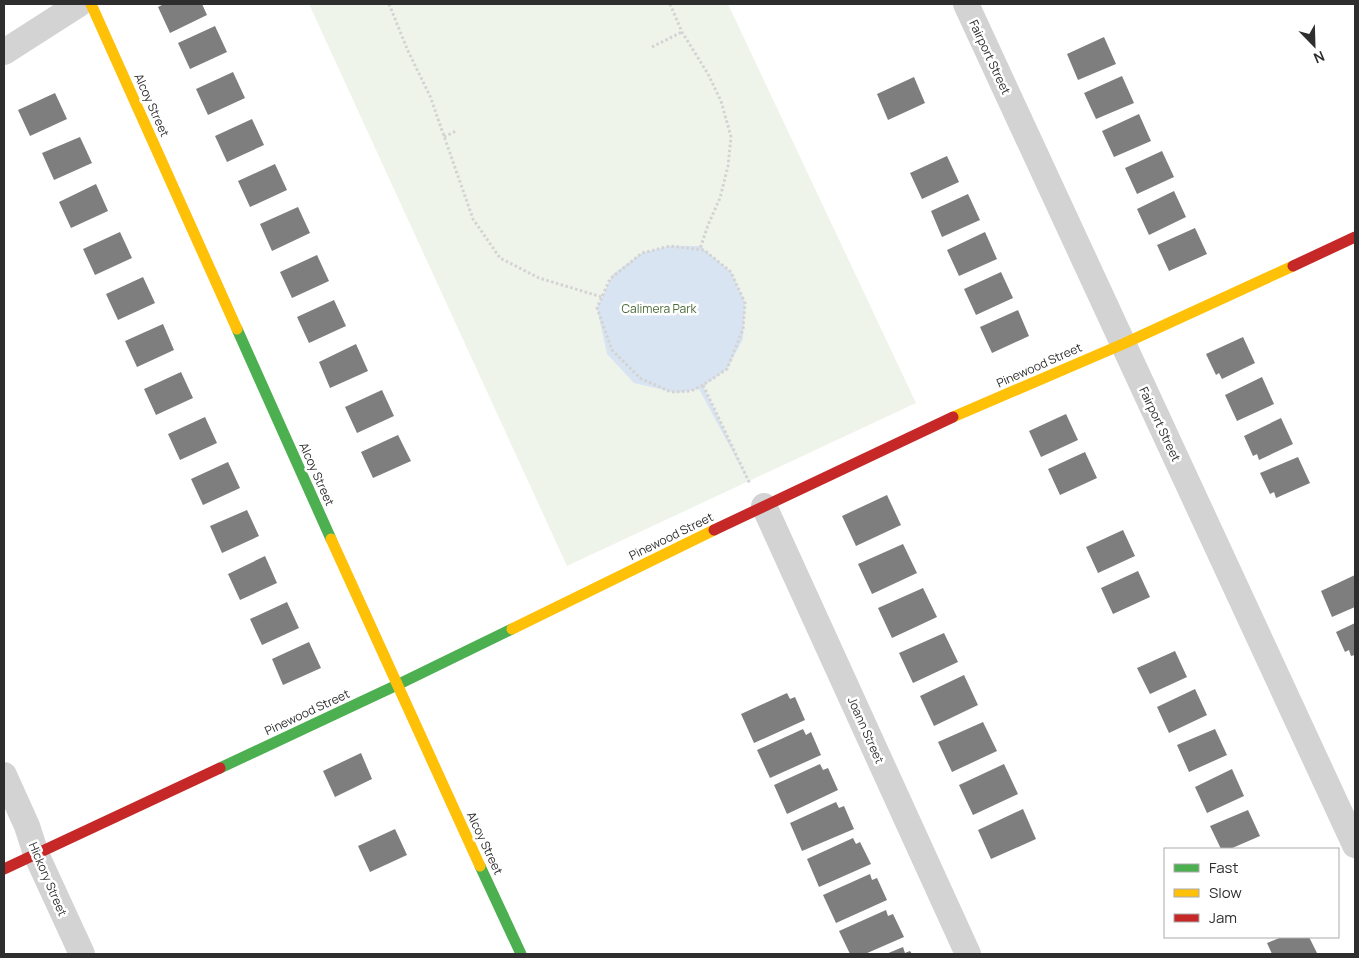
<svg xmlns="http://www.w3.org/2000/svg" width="1359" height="958" font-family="Manrope,sans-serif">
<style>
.green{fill:#eff4eb}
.water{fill:#d8e4f1}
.building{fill:#7e7e7e}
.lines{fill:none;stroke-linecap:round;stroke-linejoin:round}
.path{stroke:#d3d3d3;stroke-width:3;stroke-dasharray:2.5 2.5;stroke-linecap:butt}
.street{stroke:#d3d3d3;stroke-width:26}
.fast{stroke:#4caf50;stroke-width:11}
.slow{stroke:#ffc107;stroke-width:11}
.jam{stroke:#c62828;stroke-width:11}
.labels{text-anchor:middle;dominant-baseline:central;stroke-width:5;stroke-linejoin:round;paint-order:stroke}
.street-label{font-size:12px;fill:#2e2e2e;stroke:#fff}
.park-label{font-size:12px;fill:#4c6a3b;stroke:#fff}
</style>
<rect width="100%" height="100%" fill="#fff"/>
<path class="green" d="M309 4H728L916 403 567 566Z"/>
<path class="water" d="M670 246H700L731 272 745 303 743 339 727 369 703 386 751 486 699 389 677 393 634 383 607 354 597 308 613 274 642 253Z"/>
<path class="building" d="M164 4H202L207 15 170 33 158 7Z
M215 26 227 52 190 69 178 43Z
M1104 37 1116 64 1078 80 1067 54Z
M233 72 245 98 208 115 196 89Z
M1122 76 1134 103 1096 119 1084 93Z
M914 77 925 103 888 120 877 94Z
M55 93 67 119 30 136 18 110Z
M1139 114 1151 141 1114 157 1102 131Z
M252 119 264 145 227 162 215 136Z
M80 137 92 163 54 180 42 153Z
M1162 151 1174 177 1137 194 1125 168Z
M947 156 959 182 922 199 910 173Z
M275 164 287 190 250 207 238 181Z
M96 184 108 211 71 228 59 202Z
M1174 191 1186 217 1149 235 1137 209Z
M968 194 980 220 942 237 931 211Z
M298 207 310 233 272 251 260 224Z
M1195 228 1207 254 1169 271 1157 245Z
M120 232 132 258 95 275 83 249Z
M985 232 997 259 959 276 947 250Z
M317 255 329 281 292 298 280 272Z
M1001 272 1013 298 976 315 964 289Z
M143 277 155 303 118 320 106 294Z
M334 300 346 326 309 343 297 317Z
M1018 310 1029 336 992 353 980 327Z
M163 324 174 350 137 367 125 341Z
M1243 337 1255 363 1222 379 1219 373 1216 375 1206 354Z
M356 344 368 371 330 388 319 362Z
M181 372 193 398 156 415 144 389Z
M1262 377 1274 404 1237 421 1225 395Z
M382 390 394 416 357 433 345 407Z
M1066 414 1078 440 1041 457 1029 431Z
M205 417 217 443 180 460 168 434Z
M1281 418 1293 444 1259 460 1257 454 1253 456 1244 436Z
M398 435 411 461 373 478 361 452Z
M1085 452 1097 478 1060 495 1048 469Z
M1298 457 1310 483 1276 498 1274 492 1270 494 1260 473Z
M228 462 240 488 203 505 191 479Z
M887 495 901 525 856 546 842 516Z
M247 510 259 536 222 553 210 526Z
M1123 530 1135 556 1098 573 1086 547Z
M903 544 917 573 872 594 858 564Z
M265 556 277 583 240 600 228 574Z
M1138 571 1150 597 1113 614 1101 588Z
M1355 575V607L1332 617 1321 591Z
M923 588 937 617 892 638 878 608Z
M287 602 299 628 262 645 250 619Z
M1355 623V655L1351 656 1349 650 1345 652 1336 632Z
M944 633 958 662 913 683 899 653Z
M309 642 321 668 283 685 272 659Z
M1175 651 1187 677 1150 694 1137 668Z
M964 675 978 705 934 726 920 696Z
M1195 689 1207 715 1169 733 1157 707Z
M787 693 790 699 795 697 805 720 754 743 741 714Z
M983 722 997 751 952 772 938 742Z
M803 729 806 735 811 732 821 755 770 778 757 750Z
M1215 729 1227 755 1189 772 1177 745Z
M361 753 372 779 335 797 323 771Z
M820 764 823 770 828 768 838 790 787 814 774 785Z
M1004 764 1018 794 973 815 959 785Z
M1232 769 1244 796 1207 813 1195 787Z
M836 802 839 808 844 806 854 829 802 851 790 823Z
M1023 809 1036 839 991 859 978 830Z
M1248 810 1260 836 1230 849H1221L1210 826Z
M395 829 407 855 370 872 358 846Z
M853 838 856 844 860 842 871 864 819 887 807 859Z
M870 874 872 880 877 878 887 900 836 923 823 895Z
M886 910 888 916 893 914 904 937 865 954H850L839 931Z
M1282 937H1309L1317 953 1313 954H1272L1267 943Z
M903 947 905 953 910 951 912 954H886Z"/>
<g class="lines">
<path class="path" d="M389 4 408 51 430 96 473 219 500 258 539 278 602 297
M670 4 682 32 708 74 721 101 731 137 728 166 720 198 708 225 700 249
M652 47 682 32
M444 137 456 131
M703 385 691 391 671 392 640 378 612 350 597 308 610 279 642 253 670 246 704 250 731 272 745 303 743 329 727 369 703 385 750 484"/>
<path class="street" d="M966 4 1355 845
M4 52 79 4
M764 506 968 954
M4 775 27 826 36 854 82 954"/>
<path class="fast" d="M237 329 331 539
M220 768 397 685 512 629
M480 866 521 954"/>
<path class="slow" d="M91 4 237 329
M953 417 1123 344 1293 266
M331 539 480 866
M512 629 714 530"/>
<path class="jam" d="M1293 266 1355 237
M714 530 953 417
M4 869 220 768"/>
</g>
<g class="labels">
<g class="street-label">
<text transform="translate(990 57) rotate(65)">Fairport Street</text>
<text transform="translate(152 105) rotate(66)">Alcoy Street</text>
<text transform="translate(1039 365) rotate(-24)">Pinewood Street</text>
<text transform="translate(1160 424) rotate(65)">Fairport Street</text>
<text transform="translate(317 474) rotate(66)">Alcoy Street</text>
<text transform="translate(671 536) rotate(-26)">Pinewood Street</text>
<text transform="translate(307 712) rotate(-25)">Pinewood Street</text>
<text transform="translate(866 730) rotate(66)">Joann Street</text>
<text transform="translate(485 843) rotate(65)">Alcoy Street</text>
<text transform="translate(48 879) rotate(67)">Hickory Street</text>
</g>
<g class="park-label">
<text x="659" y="308">Calimera Park</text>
</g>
</g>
<rect width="1359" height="958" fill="none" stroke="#2e2e2e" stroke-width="10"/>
<rect x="1164" y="848" width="175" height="90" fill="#ffffff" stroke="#ababab"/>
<rect x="1174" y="864" width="25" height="8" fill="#4caf50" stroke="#ababab"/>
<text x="1209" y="873" font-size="15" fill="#2e2e2e">Fast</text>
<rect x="1174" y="889" width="25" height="8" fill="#ffc107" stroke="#ababab"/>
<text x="1209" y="898" font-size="15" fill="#2e2e2e">Slow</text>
<rect x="1174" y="914" width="25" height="8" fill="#c62828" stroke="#ababab"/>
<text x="1209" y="923" font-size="15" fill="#2e2e2e">Jam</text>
<g transform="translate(1314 45) rotate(157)" stroke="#ffffff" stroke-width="4" paint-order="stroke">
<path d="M0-4L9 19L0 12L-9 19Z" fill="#2e2e2e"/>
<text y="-8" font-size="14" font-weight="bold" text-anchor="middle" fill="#2e2e2e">N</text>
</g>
</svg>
